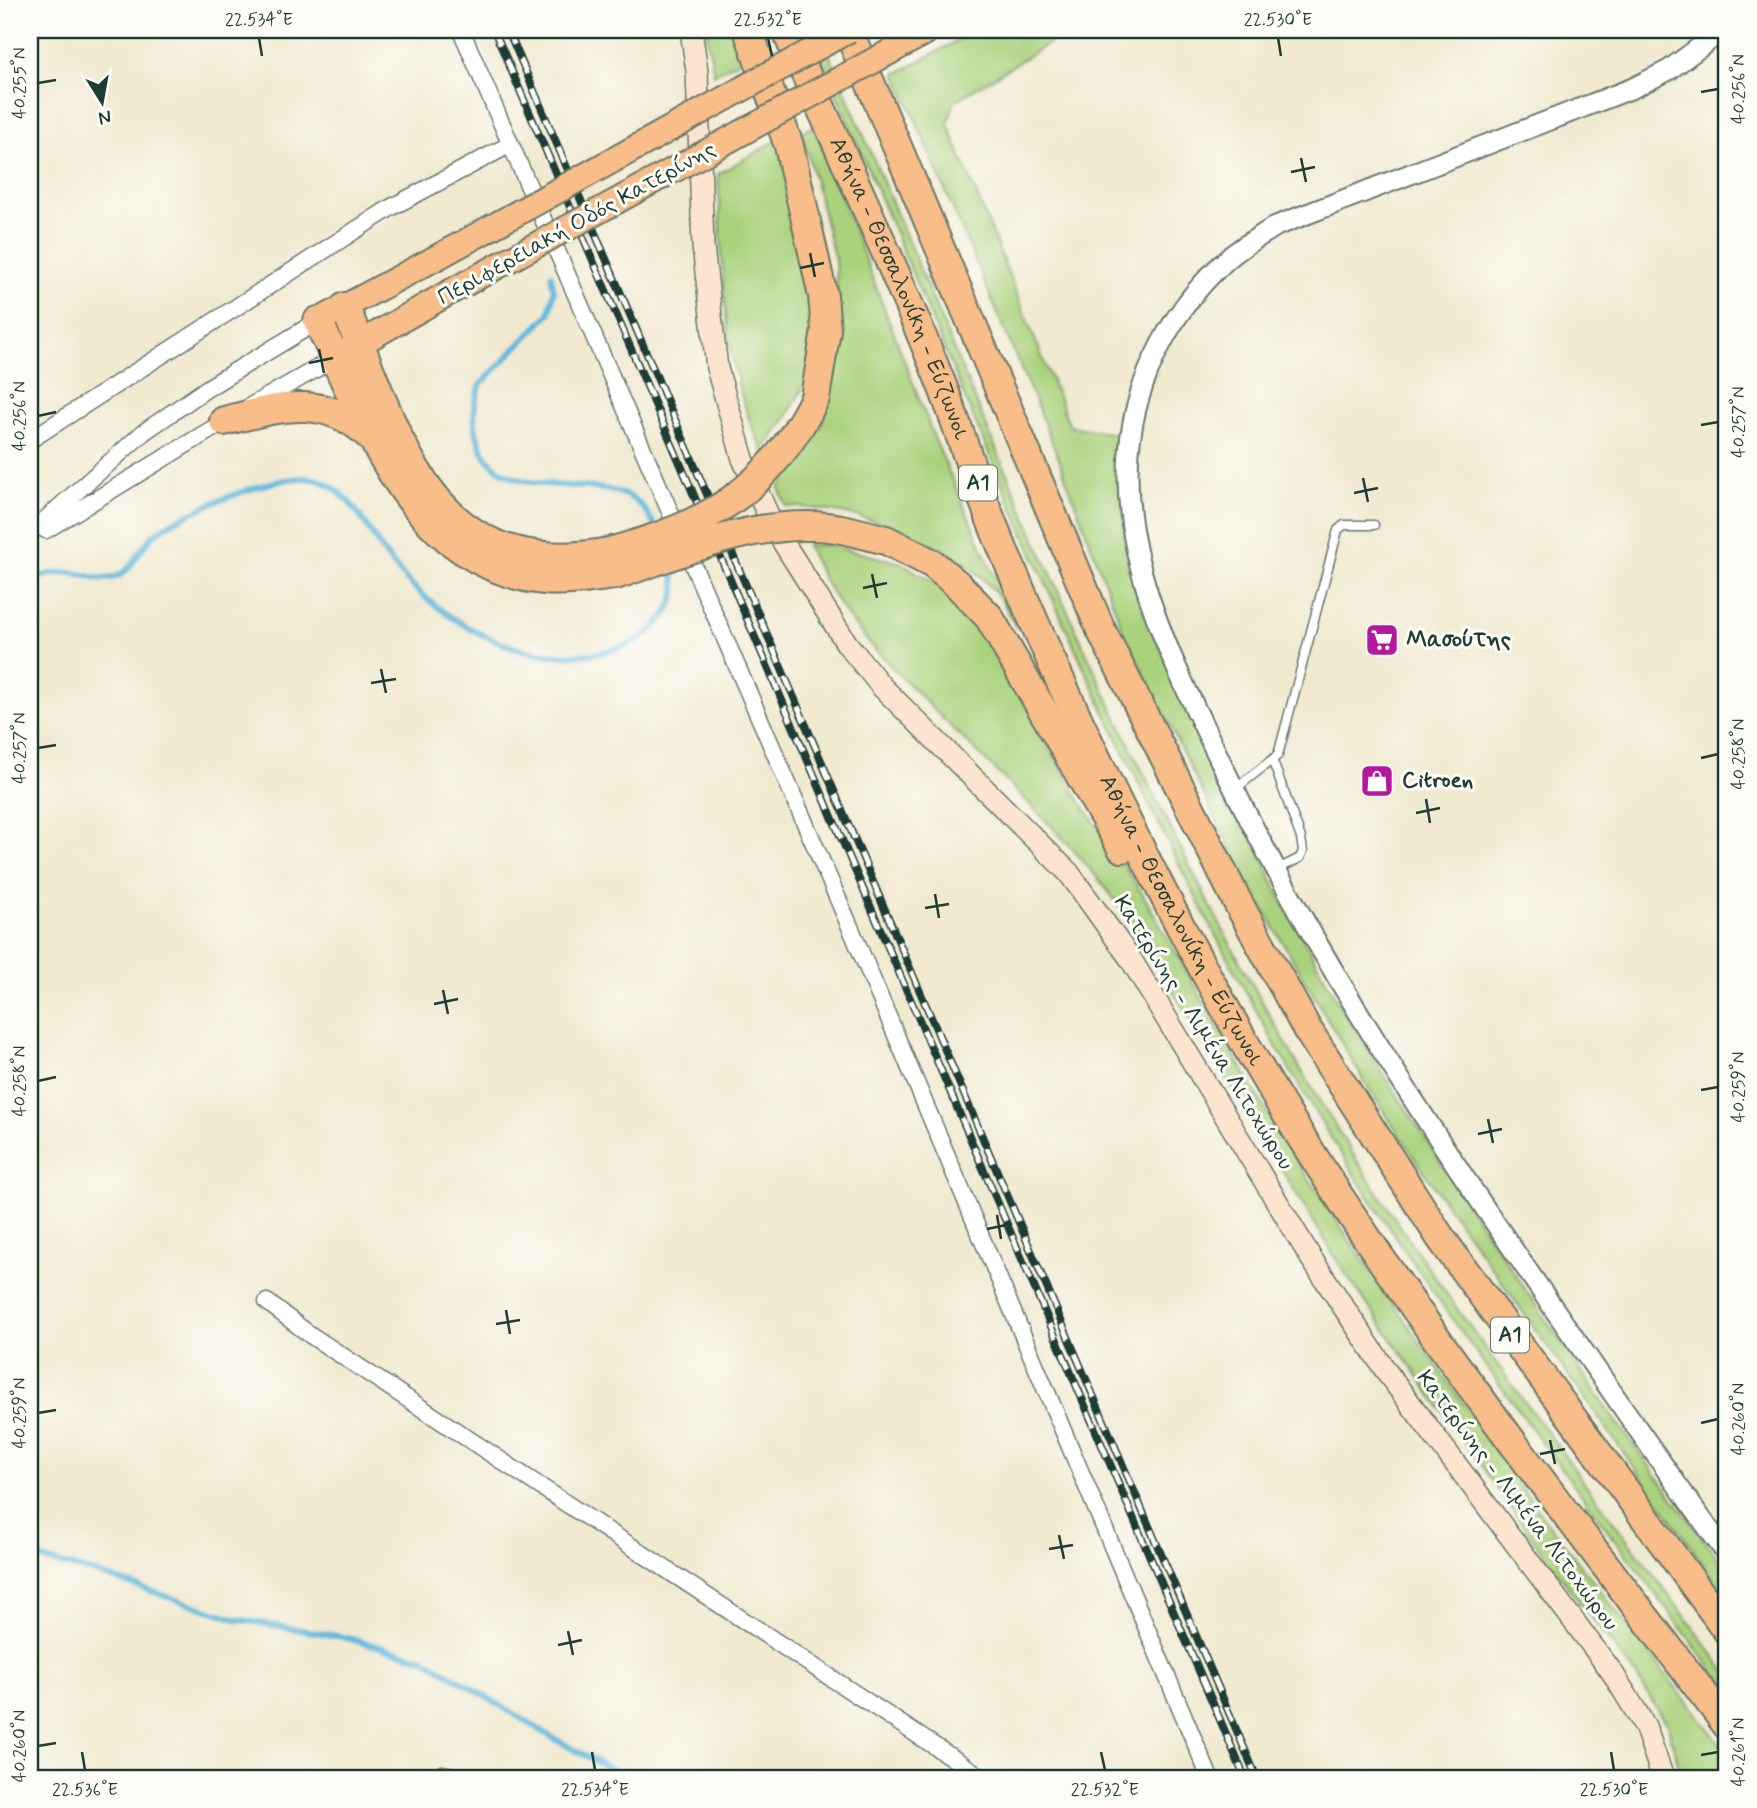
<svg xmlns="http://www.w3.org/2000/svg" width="1757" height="1808" font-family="Mynerve,sans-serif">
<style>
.green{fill:#aad27d;stroke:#648858;stroke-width:2}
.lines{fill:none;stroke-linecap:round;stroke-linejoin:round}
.stream{stroke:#5fb7dc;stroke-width:6}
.service-casing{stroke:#68796b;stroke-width:11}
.minor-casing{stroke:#68796b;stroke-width:19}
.tertiary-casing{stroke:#68796b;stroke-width:23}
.secondary-casing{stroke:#68796b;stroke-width:24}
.primary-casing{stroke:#68796b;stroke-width:28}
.motorway-casing{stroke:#68796b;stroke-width:32}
.service{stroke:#fff;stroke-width:8}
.minor{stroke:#fff;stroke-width:16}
.tertiary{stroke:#fff;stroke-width:19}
.secondary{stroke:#fce5d0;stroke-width:21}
.primary{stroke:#f8bd89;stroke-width:24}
.motorway{stroke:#f8bd89;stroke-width:28}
.rail-casing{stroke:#1f3d34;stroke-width:8}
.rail{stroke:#fdfcf7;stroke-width:5;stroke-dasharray:16;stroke-linecap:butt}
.primary-bridge-casing{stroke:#68796b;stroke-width:28;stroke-linecap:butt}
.motorway-bridge-casing{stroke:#68796b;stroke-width:32;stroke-linecap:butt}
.primary-bridge{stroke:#f8bd89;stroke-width:24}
.motorway-bridge{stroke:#f8bd89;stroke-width:28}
.ticks{fill:none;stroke:#1f3d34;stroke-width:2.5}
.labels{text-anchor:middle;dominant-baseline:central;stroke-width:6;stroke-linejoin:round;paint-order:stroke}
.shield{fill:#fdfcf7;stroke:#62766e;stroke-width:2}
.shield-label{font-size:21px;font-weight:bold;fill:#1f3d34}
.street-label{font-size:23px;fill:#1f3d34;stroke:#fdfcf7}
.poi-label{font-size:23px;font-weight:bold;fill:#1f3d34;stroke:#fdfcf7;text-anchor:start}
.neatline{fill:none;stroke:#1f3d34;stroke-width:2.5}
.ticks-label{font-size:18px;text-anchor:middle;fill:#1f3d34}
</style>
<rect width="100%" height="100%" fill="#fdfcf7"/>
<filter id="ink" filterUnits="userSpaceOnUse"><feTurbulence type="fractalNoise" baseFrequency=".0143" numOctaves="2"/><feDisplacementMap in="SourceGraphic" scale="14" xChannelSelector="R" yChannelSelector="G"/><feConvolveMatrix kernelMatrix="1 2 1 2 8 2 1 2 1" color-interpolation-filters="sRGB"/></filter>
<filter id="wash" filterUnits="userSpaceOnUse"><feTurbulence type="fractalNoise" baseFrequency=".00686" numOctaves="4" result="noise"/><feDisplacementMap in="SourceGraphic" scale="28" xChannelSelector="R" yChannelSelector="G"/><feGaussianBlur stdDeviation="1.57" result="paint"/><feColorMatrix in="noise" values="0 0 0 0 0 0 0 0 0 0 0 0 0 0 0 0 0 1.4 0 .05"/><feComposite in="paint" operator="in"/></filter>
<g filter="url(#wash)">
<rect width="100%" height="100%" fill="#f1e9d0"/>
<path class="green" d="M706 30H735L744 57 714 75Z
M809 30H819C964 369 1098 716 1282 1037 1410 1262 1574 1466 1727 1673V1690C1571 1478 1402 1269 1272 1039 1090 716 955 370 809 30Z
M977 30H1070L954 102 948 124 1070 426 1122 435 1123 528 1129 568 1146 617 1284 904 1344 1013 1492 1241 1610 1413 1727 1571V1597L1443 1200 1367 1086 1245 878 1124 633 1053 444 896 74Z
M814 127 935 440 1017 628C1010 617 1004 602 995 592 950 537 854 509 786 506L779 488 822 425 834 377 839 328 835 260 802 131Z
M779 139 817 337 810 375 785 420 763 450C720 368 723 265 718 174Z
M828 545 901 563 945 589 987 633 1075 793 1143 895 1282 1139 1389 1298 1540 1513 1727 1753V1778H1682L1668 1726 1635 1674 1552 1566 1343 1270 1127 916C1070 837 998 774 930 706 895 670 858 636 832 593 822 578 815 561 807 546Z"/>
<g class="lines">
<path class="stream" d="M551 275 554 291 549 314 481 384C473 404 472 420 479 441 497 502 582 476 626 495 642 502 650 516 657 531
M30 580C43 575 57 572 71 573 87 574 103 583 118 576 134 569 140 545 156 533 183 512 280 472 314 479 346 485 368 530 385 554 429 613 505 661 580 655 608 653 638 646 657 625 676 605 680 589 670 564
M30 1556 96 1573 236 1619 343 1637 425 1659 553 1738 627 1778"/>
</g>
</g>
<g filter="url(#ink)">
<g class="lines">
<defs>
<path id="service" d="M1273 762 1301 838 1303 851 1300 858 1276 870
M1234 790 1278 755 1338 530 1344 525H1374"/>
<path id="minor" d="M461 30 854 936 1210 1778
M249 407 335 358
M30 440 390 208 509 145
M46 530 230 418
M30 533 144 432 209 387 318 321
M267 1302 309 1334 983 1778
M437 1778 442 1774 465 1778"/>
<path id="tertiary" d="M1723 30 1669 70 1633 88 1276 226C1261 236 1244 245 1231 256 1174 305 1135 377 1129 452 1120 559 1172 660 1217 754 1315 959 1441 1147 1570 1332 1622 1406 1673 1481 1727 1554"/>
<path id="secondary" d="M691 30 697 71 703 246 717 368 743 459 773 526 847 644 882 687 1069 873 1130 958 1311 1258 1388 1374 1612 1672 1645 1726 1663 1778"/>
<path id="primary" d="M318 321 434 259
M343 353 452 291"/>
<g id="motorway">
<path d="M748 30 789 146 823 296 826 330 815 398"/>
<path id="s1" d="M786 30C839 149 895 267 943 388 962 437 977 487 997 535 1071 713 1155 888 1251 1054 1389 1292 1562 1507 1727 1725"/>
<path d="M848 30 1101 630 1236 899 1307 1029 1440 1237 1727 1630"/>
<path d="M345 307C399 438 430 585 609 552"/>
<path d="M318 321C367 425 412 567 545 580 568 582 592 578 615 575"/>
<path d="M224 421C280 407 325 392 371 437"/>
<path d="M886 540 933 564 958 585 989 617 1122 848"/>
</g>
</defs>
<use href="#service" class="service-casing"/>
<use href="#minor" class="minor-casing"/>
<use href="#tertiary" class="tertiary-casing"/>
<use href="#secondary" class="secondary-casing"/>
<use href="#primary" class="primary-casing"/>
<use href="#motorway" class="motorway-casing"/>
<use href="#service" class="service"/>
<use href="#minor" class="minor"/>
<use href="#tertiary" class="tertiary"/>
<use href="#secondary" class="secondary"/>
<use href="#primary" class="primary"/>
<use href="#motorway" class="motorway"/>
<defs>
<path id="rail" d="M494 30 1245 1778
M508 30 1257 1778"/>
</defs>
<use href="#rail" class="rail-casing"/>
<use href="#rail" class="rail"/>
<defs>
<path id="primary-bridge" d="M434 259 849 30
M452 291 928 31"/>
<path id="motorway-bridge" d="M609 552C707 526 769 491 815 398
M615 575C680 554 742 524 812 526 837 526 862 534 886 540"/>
</defs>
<use href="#primary-bridge" class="primary-bridge-casing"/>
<use href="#motorway-bridge" class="motorway-bridge-casing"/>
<use href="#primary-bridge" class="primary-bridge"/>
<use href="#motorway-bridge" class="motorway-bridge"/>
</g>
</g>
<path class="ticks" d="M259 38 262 56M768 38 772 56M1278 38 1281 56M38 83 56 80M1701 92 1718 89M1301 158 1306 182M1291 172 1315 167M810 253 815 277M800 268 824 263M319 349 324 373M309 363 333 358M38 416 56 412M1701 425 1718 422M1363 478 1368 502M1354 493 1378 488M872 574 877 598M863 588 887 583M381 669 386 693M371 683 396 679M38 748 56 745M1701 758 1718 754M1426 799 1430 823M1416 813 1440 808M935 894 939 918M925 908 949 904M443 990 448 1014M434 1004 458 999M38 1081 56 1077M1701 1090 1718 1087M1488 1119 1493 1143M1478 1134 1502 1129M997 1215 1001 1239M987 1229 1011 1224M506 1310 510 1334M496 1324 520 1320M38 1413 56 1410M1701 1423 1718 1419M1550 1440 1555 1464M1540 1454 1565 1449M1059 1535 1064 1559M1049 1549 1073 1545M568 1631 573 1655M558 1645 582 1640M38 1746 56 1743M82 1752 85 1770M592 1752 595 1770M1101 1752 1105 1770M1611 1752 1614 1770M1701 1755 1718 1752"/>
<defs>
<symbol id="supermarket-square" viewBox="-11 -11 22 22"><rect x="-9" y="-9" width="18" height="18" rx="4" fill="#b5179e" stroke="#fdfcf7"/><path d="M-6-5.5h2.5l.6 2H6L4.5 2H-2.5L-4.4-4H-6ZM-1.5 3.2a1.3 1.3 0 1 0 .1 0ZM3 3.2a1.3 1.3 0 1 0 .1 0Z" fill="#fff"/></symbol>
<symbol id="shop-square" viewBox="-11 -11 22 22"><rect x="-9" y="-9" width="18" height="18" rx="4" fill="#b5179e" stroke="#fdfcf7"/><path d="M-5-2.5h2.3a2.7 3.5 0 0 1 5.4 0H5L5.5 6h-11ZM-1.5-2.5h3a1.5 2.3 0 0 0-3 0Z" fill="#fff"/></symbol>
</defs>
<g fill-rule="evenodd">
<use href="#supermarket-square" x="1363" y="621" width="38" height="38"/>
<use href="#shop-square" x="1358" y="762" width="38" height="38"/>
</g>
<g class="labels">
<g class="shield">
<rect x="959" y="465.5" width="38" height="35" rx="5"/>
<rect x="1491" y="1317.5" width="38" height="35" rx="5"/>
</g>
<g class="shield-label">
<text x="978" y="483">Α1</text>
<text x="1510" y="1335">Α1</text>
</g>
<g class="street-label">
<text transform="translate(577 224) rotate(-29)">Περιφερειακή Οδός Κατερίνης</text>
<text stroke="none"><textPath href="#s1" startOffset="282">Αθήνα - Θεσσαλονίκη - Εύζωνοι</textPath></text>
<text stroke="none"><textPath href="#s1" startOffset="975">Αθήνα - Θεσσαλονίκη - Εύζωνοι</textPath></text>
<text transform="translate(1203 1033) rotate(58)">Κατερίνης - Λιμένα Λιτοχώρου</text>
<text transform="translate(1517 1501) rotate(53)">Κατερίνης - Λιμένα Λιτοχώρου</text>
</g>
<g class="poi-label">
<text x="1406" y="640">Μασούτης</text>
<text x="1402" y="781">Citroen</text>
</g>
</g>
<rect width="1757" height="1808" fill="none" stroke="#fdfcf7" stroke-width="77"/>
<g transform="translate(102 102) rotate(169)" stroke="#fdfcf7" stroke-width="5" paint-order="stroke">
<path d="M0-5L12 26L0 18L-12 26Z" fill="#1f3d34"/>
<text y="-10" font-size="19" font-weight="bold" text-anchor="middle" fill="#1f3d34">N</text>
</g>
<rect x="38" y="38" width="1680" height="1732" class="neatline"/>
<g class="ticks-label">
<text x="259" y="25">22.534°E</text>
<text x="768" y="25">22.532°E</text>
<text x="1278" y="25">22.530°E</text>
<text transform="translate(19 83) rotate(-90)" y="6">40.255°N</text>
<text transform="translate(1738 89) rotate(-90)" y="6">40.256°N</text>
<text transform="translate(19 416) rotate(-90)" y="6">40.256°N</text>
<text transform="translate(1738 422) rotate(-90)" y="6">40.257°N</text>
<text transform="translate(19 748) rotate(-90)" y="6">40.257°N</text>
<text transform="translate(1738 754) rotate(-90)" y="6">40.258°N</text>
<text transform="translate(19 1081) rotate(-90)" y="6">40.258°N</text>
<text transform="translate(1738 1087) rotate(-90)" y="6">40.259°N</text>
<text transform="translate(19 1413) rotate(-90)" y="6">40.259°N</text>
<text transform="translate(1738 1419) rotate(-90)" y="6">40.260°N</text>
<text transform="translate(19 1746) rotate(-90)" y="6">40.260°N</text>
<text transform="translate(1738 1752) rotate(-90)" y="6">40.261°N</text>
<text x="85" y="1795">22.536°E</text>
<text x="595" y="1795">22.534°E</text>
<text x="1105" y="1795">22.532°E</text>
<text x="1614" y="1795">22.530°E</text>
</g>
</svg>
